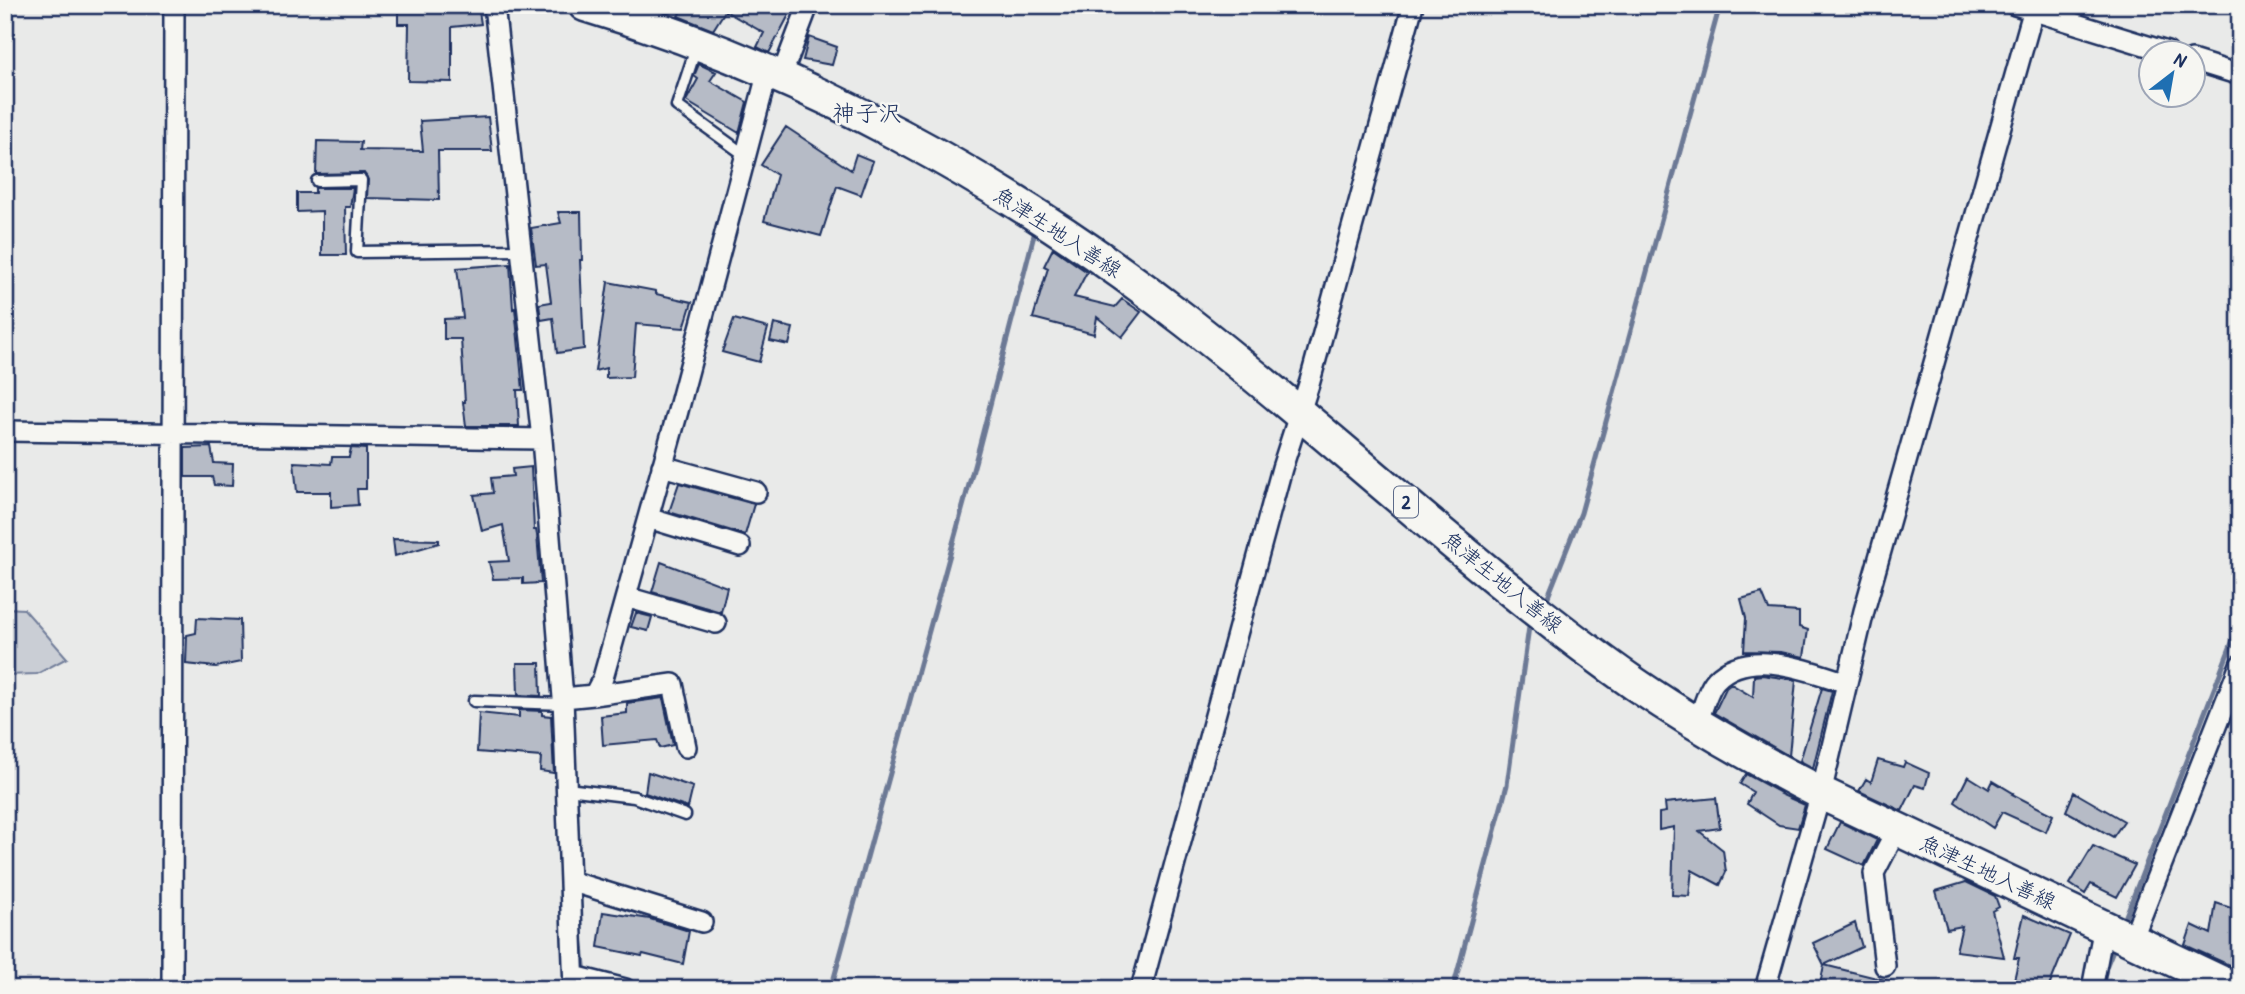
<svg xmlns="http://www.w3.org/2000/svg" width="2245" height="994" font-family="'Patrick Hand','Klee One',sans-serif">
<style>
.green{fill:#caced5;stroke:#727e9a;stroke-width:2}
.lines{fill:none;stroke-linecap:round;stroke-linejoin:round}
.stream{stroke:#6c7995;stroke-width:5}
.building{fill:#b6bbc6;stroke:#1b2f5e;stroke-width:2}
.service-casing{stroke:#1b2f5e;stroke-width:15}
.minor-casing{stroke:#1b2f5e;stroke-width:24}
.primary-casing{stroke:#1b2f5e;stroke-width:37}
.service{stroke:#f6f6f2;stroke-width:10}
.minor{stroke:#f6f6f2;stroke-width:19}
.primary{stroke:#f6f6f2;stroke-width:32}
.labels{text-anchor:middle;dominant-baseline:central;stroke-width:5;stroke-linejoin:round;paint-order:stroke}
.shield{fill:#f6f6f2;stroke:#5d6b8a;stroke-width:2}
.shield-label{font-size:19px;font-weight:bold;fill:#1b2f5e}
.street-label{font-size:21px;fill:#1b2f5e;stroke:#f6f6f2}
.neighbourhood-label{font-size:23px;fill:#1b2f5e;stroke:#f6f6f2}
</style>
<rect width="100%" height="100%" fill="#e9eae9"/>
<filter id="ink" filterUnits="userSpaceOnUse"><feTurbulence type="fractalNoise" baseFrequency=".0143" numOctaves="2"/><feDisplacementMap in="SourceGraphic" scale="14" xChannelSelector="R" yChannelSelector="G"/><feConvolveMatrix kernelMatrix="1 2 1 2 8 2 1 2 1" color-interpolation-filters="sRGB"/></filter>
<g filter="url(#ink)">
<path class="green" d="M5 608 24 609 67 658 37 674 5 675Z"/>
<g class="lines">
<path class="stream" d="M1545 604 1581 513 1720 5
M2122 926 2240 622
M581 936 585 975
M831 989 976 459 1035 231
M1453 989 1507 785 1529 627 1534 620
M2102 989 2106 967 2115 945"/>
</g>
<path class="building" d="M398 5H478L481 24 452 27V82L408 81 409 24H398Z
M685 5H791L792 9 769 53 757 47 764 33 725 11 713 30 678 16Z
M809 37 837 47 832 65 803 60Z
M699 64 716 72 710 81 747 102 739 133 686 101 698 79 694 76Z
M488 117 492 151H438L439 200 367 198 368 180 364 173 316 174 317 141 361 142 360 150 423 151 420 121Z
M786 127 851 170 856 154 873 161 861 195 837 186 821 236 764 221 777 175 761 165Z
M315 188H353L350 207H345L346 255H322V211L297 212V193H315Z
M558 212H581L582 260H580L584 349 557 353 553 318 541 320 539 304 551 302 546 264 536 265 531 228 561 223Z
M1053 248 1087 272 1074 297 1115 307 1122 299 1141 312 1122 337 1097 317 1094 334 1033 318 1048 268 1044 266Z
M510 264 513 309 515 308 523 390H517L519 426H466L463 402H465L461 339H444V319L463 318 457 268Z
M608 282 656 291V294L692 302 684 328 636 324 632 377 606 378V368L595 371Z
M734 319 768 328 759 362 722 352Z
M774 324 793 328 789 345 770 341Z
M211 447 214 463 233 464 232 486 214 485 212 477H185V448Z
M351 448 366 449V489H357L358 505 331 507V492H297L294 462 331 464 332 457H349Z
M531 467 534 530H536L537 535 541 583 523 584V578L493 579 489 562 509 561 503 525 482 531 474 495 493 493 491 478 513 476 512 469Z
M679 483 754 504 745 535 669 512Z
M393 539 439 540V543L395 556Z
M661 562 727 587 721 612 652 592Z
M1762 593 1769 610 1799 612V627L1808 630 1804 657 1781 652 1744 651 1746 618 1741 599Z
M636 613 652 617 648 631 631 627Z
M197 618 240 620 241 662 216 667 186 664 187 635 196 633Z
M517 663H540L541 696 518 695Z
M1762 675 1796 680 1789 756 1714 713 1726 688 1731 684 1753 697 1754 676Z
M1822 688 1832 691 1813 768 1800 761Z
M663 698 673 745 660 748 657 740 603 745 601 716 627 713V703Z
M519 710 542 711V715L551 716 554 773 540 771 541 757 477 752 479 713 519 717Z
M1878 760 1903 767 1905 762 1929 773 1925 788 1915 785 1902 811 1859 791 1866 779 1871 782Z
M648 772 693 787 688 808 645 793Z
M1746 774 1781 793 1780 794 1805 805 1798 828 1779 825 1747 804 1753 792 1740 784Z
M1968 776 1989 789 1993 781 2013 793 2012 794 2053 815 2046 832 2002 812 1993 828 1955 802Z
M2074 792 2124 821 2113 837 2066 811Z
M1716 798 1720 828 1699 831 1723 850 1726 872 1720 885 1692 870 1689 896 1672 895 1674 827 1659 830V813L1666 812 1665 803Z
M1840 822 1877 840 1864 866 1827 849Z
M2093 846 2135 865 2117 897 2091 884 2085 894 2070 884Z
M1966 882 1995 896 1999 907 1992 911 2004 957 1956 951 1962 926 1947 929 1936 891Z
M2216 903 2240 911V970L2185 945 2192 925 2211 934Z
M603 912 650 919 689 931 683 964 643 954 642 956 598 947Z
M2024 915 2070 935 2048 989H2012L2019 958H2014Z
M1855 923 1862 947 1824 965 1813 943Z
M1824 965 1897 983 1896 989H1819Z"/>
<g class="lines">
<defs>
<path id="service" d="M696 48 677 106 745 155
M317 181 361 180 357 252 521 250
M474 701 564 704
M567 789 634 797 685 815"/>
<path id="minor" d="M494 5 542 439 563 698 574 989
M2015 5 2167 52
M2192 60 2240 75
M781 77 806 11 803 5
M5 431 542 439
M662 466 756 492
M648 518 740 546
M626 597 716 623
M594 695 673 684 686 747
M563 698 594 695 603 678 678 411 768 71
M1697 725C1701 713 1708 688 1716 680 1749 646 1809 671 1847 683
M570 881 702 922
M2132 940 2240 665
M1885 966 1874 873 1897 829
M574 976 625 989
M172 989 174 5
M1141 989 1282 468 1310 381 1413 5
M1765 989 1821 793 1864 611 2035 5
M2092 989 2104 926"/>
<path id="primary" d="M585 5C803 70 1007 182 1186 321 1338 439 1477 574 1635 684 1695 725 1757 760 1821 793L2235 989"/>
</defs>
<use href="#service" class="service-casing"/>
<use href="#minor" class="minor-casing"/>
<use href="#primary" class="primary-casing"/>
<use href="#service" class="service"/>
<use href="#minor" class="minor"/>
<use href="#primary" class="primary"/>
</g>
</g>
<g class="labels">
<rect class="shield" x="1394" y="486.5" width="24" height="31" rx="5"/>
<g class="shield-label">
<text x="1406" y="502">2</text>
</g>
<g class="street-label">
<text transform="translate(1058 232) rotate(33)">魚津生地入善線</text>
<text transform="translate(1503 582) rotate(39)">魚津生地入善線</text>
<text transform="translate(1988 872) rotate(25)">魚津生地入善線</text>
</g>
<g class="neighbourhood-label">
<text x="867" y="112">神子沢</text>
</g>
</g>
<rect width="2245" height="994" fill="none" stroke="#f6f6f2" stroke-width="28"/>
<rect x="14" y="14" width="2217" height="966" fill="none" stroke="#1b2f5e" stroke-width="2.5" filter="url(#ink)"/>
<g transform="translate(2172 74) rotate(31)"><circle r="33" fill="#f6f6f2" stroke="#9ea6b7" stroke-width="2"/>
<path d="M0-5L12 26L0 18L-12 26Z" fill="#1f6fb2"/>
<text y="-10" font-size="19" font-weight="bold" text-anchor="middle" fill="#1b2f5e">N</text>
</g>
</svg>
